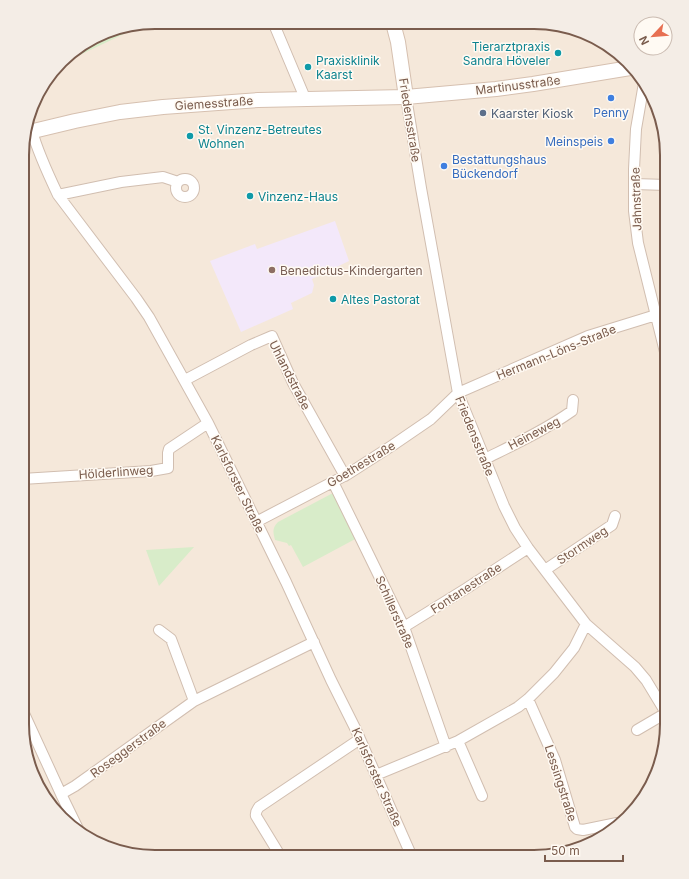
<svg xmlns="http://www.w3.org/2000/svg" width="689" height="879" font-family="Inter,sans-serif">
<style>
.residential{fill:#f5e8da}
.education{fill:#f3e8fa}
.green{fill:#d8ecc9}
.lines{fill:none;stroke-linecap:round;stroke-linejoin:round}
.street-casing{stroke:#d1beb0;stroke-width:12}
.secondary-casing{stroke:#d6c0b0;stroke-width:16}
.street{stroke:#fff;stroke-width:10}
.secondary{stroke:#fff;stroke-width:14}
.culture-dot{fill:#0f9aa8;stroke:#fffaf3;stroke-width:1.5}
.shop-dot{fill:#3f7fe0;stroke:#fffaf3;stroke-width:1.5}
.service-dot{fill:#5c6f8a;stroke:#fffaf3;stroke-width:1.5}
.education-dot{fill:#8d6e63;stroke:#fffaf3;stroke-width:1.5}
.labels{text-anchor:middle;dominant-baseline:central;stroke-width:3;stroke-linejoin:round;paint-order:stroke}
.culture-label{font-size:12px;fill:#0d838f;stroke:#fffaf3;text-anchor:start}
.street-label{font-size:12px;fill:#7a5c4d;stroke:#fffaf3}
.shop-label{font-size:12px;fill:#366cbe;stroke:#fffaf3}
.service-label{font-size:12px;fill:#4e5e75;stroke:#fffaf3;text-anchor:start}
.education-label{font-size:12px;fill:#785e54;stroke:#fffaf3;text-anchor:start}
.rim{fill:none;stroke:#7a5c4d;stroke-width:2}
</style>
<rect width="100%" height="100%" fill="#fdf6ec"/>
<path class="residential" d="M155 22 551 23 608 45 649 89 667 155V732L649 791 600 839 542 857H146L81 835 40 790 22 724 23 138 40 89 68 55 112 29Z"/>
<path class="education" d="M335 221 349 261 312 279 314 285 312 293 291 303 293 309 241 332 210 261 255 244 257 249Z"/>
<path class="green" d="M125 27 128 32 59 65 68 55 112 29Z
M333 493 336 494 359 537 303 567 291 545 289 546 287 543 275 540C273 532 272 528 278 522Z
M194 547 159 586 146 550Z"/>
<g class="lines">
<defs>
<path id="street" d="M273 22 305 98
M644 83 636 129 634 169V211L638 243 667 360
M406 97 421 188 458 393 504 506 515 528 528 548 586 624 635 667 646 680 666 713 637 730
M32 131C38 153 48 174 58 195L136 298 149 317 208 423 286 582 331 680 356 730 412 857
M176 188a9 9 0 1 1 18 0a9 9 0 1 1-18 0Z
M634 184 667 185
M58 195 121 182 163 177 178 182
M185 380 251 345 272 336 293 383 345 476
M485 459C515 444 545 430 572 411L573 400
M22 479 151 471 168 468V453L169 449 208 423
M333 482 362 541 404 627 446 747
M256 522 348 474 393 445 431 419 458 393 588 336 656 315
M545 570 612 525 615 516
M404 627 467 588 528 548
M159 630 171 639 194 701
M528 699 555 760 575 827 577 829 583 830 617 823
M22 709 61 794 80 833
M458 741 482 796
M376 775 458 741 518 707 528 699 554 673 574 648 586 624
M61 794 75 786 194 701 314 642
M281 857 256 816C255 812 257 810 259 807L360 739"/>
<path id="secondary" d="M393 23 398 42 406 97
M25 133 75 121 120 112 163 107 258 100 406 97 496 89 533 84 630 68"/>
</defs>
<use href="#street" class="street-casing"/>
<use href="#secondary" class="secondary-casing"/>
<use href="#street" class="street"/>
<use href="#secondary" class="secondary"/>
</g>
<g class="culture-dot">
<circle cx="558" cy="53" r="4"/>
<circle cx="308" cy="67" r="4"/>
<circle cx="190" cy="136" r="4"/>
<circle cx="250" cy="196" r="4"/>
<circle cx="333" cy="299" r="4"/>
</g>
<g class="shop-dot">
<circle cx="611" cy="98" r="4"/>
<circle cx="611" cy="141" r="4"/>
<circle cx="444" cy="166" r="4"/>
</g>
<circle class="service-dot" cx="483" cy="113" r="4"/>
<circle class="education-dot" cx="272" cy="270" r="4"/>
<g class="labels">
<g class="culture-label">
<text x="550" y="46" text-anchor="end">Tierarztpraxis<tspan x="550" dy="14">Sandra Höveler</tspan></text>
<text x="316" y="60">Praxisklinik<tspan x="316" dy="14">Kaarst</tspan></text>
<text x="198" y="129">St. Vinzenz-Betreutes<tspan x="198" dy="14">Wohnen</tspan></text>
<text x="258" y="196">Vinzenz-Haus</text>
<text x="341" y="299">Altes Pastorat</text>
</g>
<g class="street-label">
<text transform="translate(518 85) rotate(-7)">Martinusstraße</text>
<text transform="translate(214 103) rotate(-4)">Giemesstraße</text>
<text transform="translate(410 120) rotate(81)">Friedensstraße</text>
<text transform="translate(636 199) rotate(-92)">Jahnstraße</text>
<text transform="translate(556 352) rotate(-22)">Hermann-Löns-Straße</text>
<text transform="translate(290 375) rotate(63)">Uhlandstraße</text>
<text transform="translate(534 433) rotate(-28)">Heineweg</text>
<text transform="translate(475 436) rotate(68)">Friedensstraße</text>
<text transform="translate(361 464) rotate(-31)">Goethestraße</text>
<text transform="translate(116 472) rotate(-4)">Hölderlinweg</text>
<text transform="translate(238 484) rotate(64)">Karlsforster Straße</text>
<text transform="translate(582 545) rotate(-34)">Stormweg</text>
<text transform="translate(466 588) rotate(-33)">Fontanestraße</text>
<text transform="translate(395 612) rotate(66)">Schillerstraße</text>
<text transform="translate(128 748) rotate(-36)">Roseggerstraße</text>
<text transform="translate(377 777) rotate(66)">Karlsforster Straße</text>
<text transform="translate(561 783) rotate(72)">Lessingstraße</text>
</g>
<g class="shop-label">
<text x="611" y="112">Penny</text>
<text x="603" y="141" text-anchor="end">Meinspeis</text>
<text x="452" y="159" text-anchor="start">Bestattungshaus<tspan x="452" dy="14">Bückendorf</tspan></text>
</g>
<g class="service-label">
<text x="491" y="113">Kaarster Kiosk</text>
</g>
<g class="education-label">
<text x="280" y="270">Benedictus-Kindergarten</text>
</g>
</g>
<path d="M0 0H689V879H0ZM155 29H534A126 126 0 0 1 660 155V724A126 126 0 0 1 534 850H155A126 126 0 0 1 29 724V155A126 126 0 0 1 155 29Z" fill="#f4ede6" fill-rule="evenodd"/>
<path class="rim" d="M155 29H534A126 126 0 0 1 660 155V724A126 126 0 0 1 534 850H155A126 126 0 0 1 29 724V155A126 126 0 0 1 155 29Z"/>
<g transform="translate(653 36) rotate(244)"><circle r="19" fill="#fffaf3" stroke="#cabbb1"/>
<path d="M0-3L7 15L0 10L-7 15Z" fill="#e76f51"/>
<text y="-6" font-size="11" font-weight="bold" text-anchor="middle" fill="#7a5c4d">N</text>
</g>
<path d="M545 855v6h78v-6" fill="none" stroke="#7a5c4d" stroke-width="2"/>
<text x="551" y="855" font-size="12" fill="#7a5c4d" stroke="#fffaf3" stroke-width="3" paint-order="stroke">50 m</text>
</svg>
